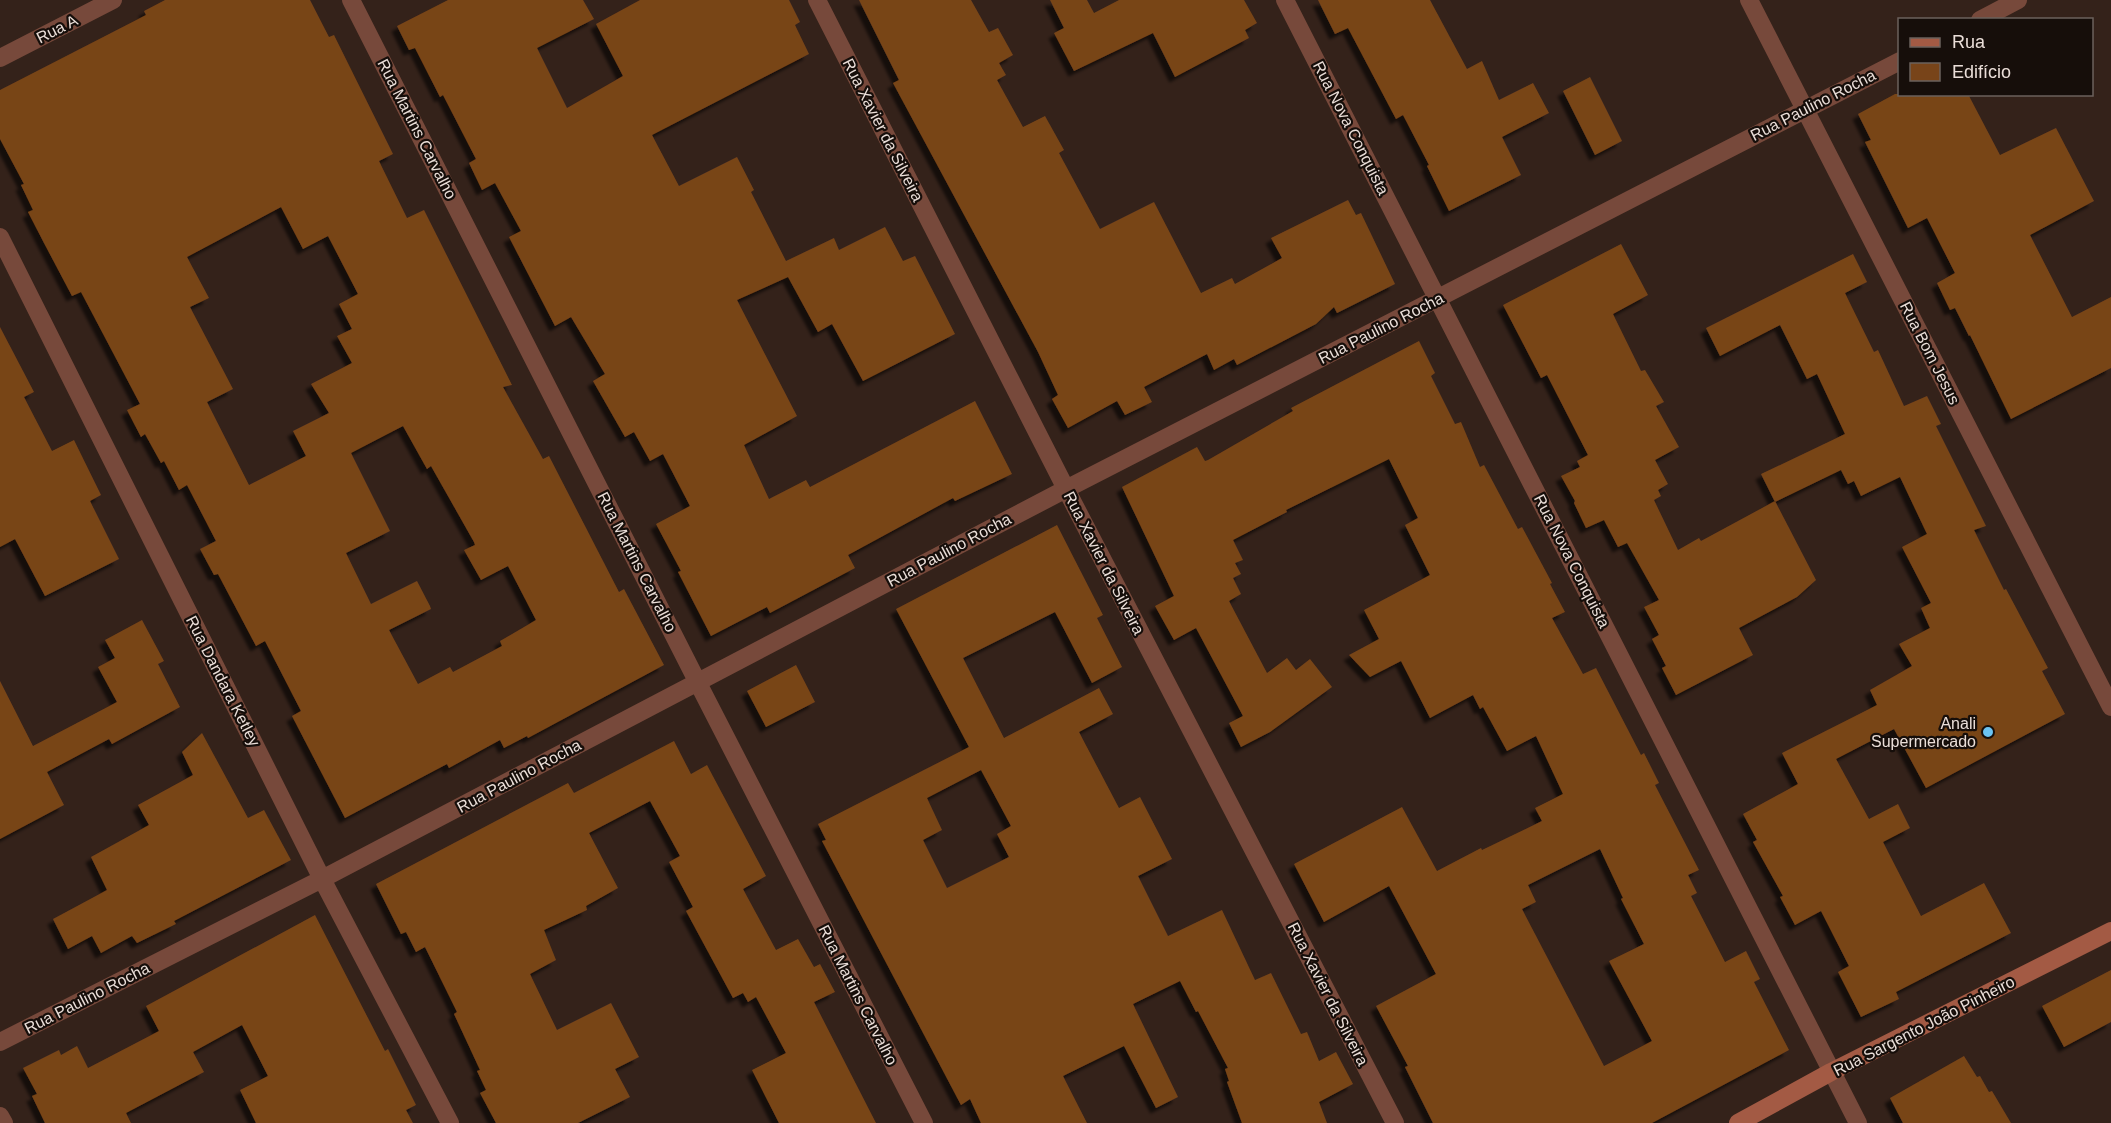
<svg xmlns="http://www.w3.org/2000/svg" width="2111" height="1123" font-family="Arial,sans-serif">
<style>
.building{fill:#784419;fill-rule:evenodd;filter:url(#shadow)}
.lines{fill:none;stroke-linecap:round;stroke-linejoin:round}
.street{stroke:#77493b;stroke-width:18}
.secondary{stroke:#a35a44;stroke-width:18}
.poi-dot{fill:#6bc3f2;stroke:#160e0a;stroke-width:2}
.labels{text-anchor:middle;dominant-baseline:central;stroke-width:4.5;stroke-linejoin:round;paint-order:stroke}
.street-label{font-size:16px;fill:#eaded8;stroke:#160e0a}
.poi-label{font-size:16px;fill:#eaded8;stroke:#160e0a;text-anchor:end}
</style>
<defs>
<filter id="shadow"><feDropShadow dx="-5.5" dy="5.5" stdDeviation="1.5" flood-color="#0009"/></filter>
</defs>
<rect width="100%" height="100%" fill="#34221a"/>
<path class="building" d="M165 0H310L329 37 334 35 393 154 379 161 407 218 424 210 512 385 503 387 543 459 549 456 619 592 624 589 664 665 528 738 527 736 504 748 500 740 449 768 447 764 345 818 292 716 301 711 265 641 256 646 218 574 214 575 200 549 216 541 187 485 179 490 164 461 161 463 145 434 141 437 127 410 140 404 81 292 72 296 44 243 28 212 33 210 21 185 24 184 0 139V90L146 15 144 11ZM281 207 303 249 328 236 358 294 339 304 352 329 337 336 352 363 311 384 329 413 293 431 306 456 249 485 207 402 233 389 190 307 209 298 187 257ZM403 426 427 469 431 466 474 542 475 545 464 550 481 580 508 566 536 620 500 641 502 646 453 672 450 667 418 684 389 630 431 609 430 606 417 581 371 604 346 553 390 531 351 453Z
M448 0H583L594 19 537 48 567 108 623 76 596 24 640 0H789L800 22 795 25 809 54 652 135 679 186 737 157 754 190 751 192 786 261 834 238 839 250 885 227 903 261 915 256 955 334 863 381 832 324 818 332 788 277 737 300 797 416 744 445 769 499 806 480 810 487 975 401 1012 474 955 501 953 498 848 555 855 568 770 613 767 607 711 636 678 572 681 571 656 524 690 506 663 454 650 461 634 432 625 437 593 381 605 374 571 317 555 326 509 237 521 231 495 183 482 190 469 163 476 159 443 95 440 97 415 48 409 50 397 26Z
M859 0H971L989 32 998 28 1013 55 999 63 1006 75 997 80 1023 127 1045 116 1064 150 1059 153 1100 229 1154 202 1201 293 1232 278 1235 284 1282 258 1271 238 1348 200 1356 215 1361 213 1395 284 1337 313 1334 307 1316 324 1237 365 1234 359 1214 370 1207 354 1144 387 1152 402 1125 415 1117 401 1068 428 1052 399 1058 395 1038 352 893 83 899 80Z
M1050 0H1087L1094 13 1119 0H1244L1257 23 1245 30 1249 38 1175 77 1153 33 1074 71 1054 33 1064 28Z
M1318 0H1430L1467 69 1482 61 1499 100 1533 83 1549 113 1502 137 1521 175 1449 211 1427 166 1429 165 1403 115 1396 119 1348 28 1335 34Z
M1590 77 1622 141 1595 155 1563 91Z
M1895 94H1968L2000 155 2056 128 2094 201 2030 235 2072 317 2111 297V368L2011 419 1970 335 1969 336 1955 308 1950 310 1937 283 1955 273 1927 218 1908 228 1865 142 1871 140 1858 114Z
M1621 244 1648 295 1613 314 1641 371 1645 370 1664 402 1656 406 1679 447 1655 460 1668 484 1658 490 1661 496 1654 500 1678 550 1699 538 1701 541 1775 501 1816 580 1797 597 1739 628 1753 655 1676 695 1662 668 1666 666 1652 639 1659 635 1644 607 1659 600 1627 543 1618 547 1604 520 1586 528 1574 503 1575 501 1561 476 1580 467 1577 461 1588 455 1547 375 1541 378 1503 305Z
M1853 254 1867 282 1845 293 1874 352 1878 350 1904 406 1927 396 1941 424 1936 426 1986 526 1974 530 2004 590 2006 589 2048 668 2042 671 2065 714 1926 788 1894 729 1836 759 1869 819 1898 804 1910 828 1883 842 1921 916 1984 883 2011 933 1896 992 1899 999 1861 1017 1838 972 1849 966 1821 911 1795 925 1780 897 1783 896 1753 842 1757 840 1743 814 1798 784 1782 753 1877 705 1870 690 1912 666 1899 644 1930 628 1921 608 1931 603 1902 547 1927 534 1900 477 1861 496 1854 481 1848 484 1841 470 1775 502 1761 474 1845 434 1817 374 1807 379 1780 325 1720 356 1706 328Z
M0 327 34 392 24 397 52 451 74 440 101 495 90 501 119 559 45 596 15 539 0 547Z
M1419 341 1435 373 1431 376 1455 424 1461 422 1480 467 1484 465 1518 529 1522 527 1552 583 1550 584 1565 612 1552 618 1583 674 1596 668 1641 755 1644 753 1659 783 1655 785 1699 870 1688 875 1697 893 1691 896 1725 962 1746 951 1760 979 1754 982 1789 1050 1652 1123H1433L1405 1067 1408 1066 1376 1006 1436 974 1389 886 1324 922 1294 864 1402 807 1437 871 1481 848 1482 850 1542 821 1535 808 1563 794 1536 736 1507 751 1483 707 1480 709 1473 695 1430 718 1401 661 1370 677 1349 655 1379 639 1364 610 1430 575 1405 525 1418 518 1389 459 1286 510 1287 512 1233 540 1243 560 1235 563 1241 574 1233 578 1241 594 1229 601 1267 673 1287 658 1296 670 1310 659 1332 687 1270 732 1241 747 1229 723 1243 716 1196 628 1174 640 1155 606 1174 596 1122 487 1197 447 1205 461 1208 460 1293 411 1291 408ZM1600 849 1623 898 1621 899 1644 944 1609 961 1652 1041 1604 1066 1522 909 1536 902 1528 885Z
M1057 525 1103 615 1097 618 1122 667 1092 683 1055 612 963 658 1004 738 1099 688 1113 714 1079 732 1119 808 1140 797 1172 859 1138 876 1168 936 1222 910 1255 980 1271 973 1301 1034 1307 1032 1319 1061 1336 1052 1353 1084 1319 1102 1327 1123H1242L1227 1082 1229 1081 1225 1069 1228 1068 1198 1011 1196 1012 1180 981 1133 1004 1178 1097 1156 1108 1124 1046 1063 1076 1087 1123H981L970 1099 961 1105 822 841 826 840 818 824 969 747 896 609ZM981 770 1011 826 997 834 1009 857 947 888 923 840 942 830 927 798Z
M142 620 164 661 158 664 180 707 112 744 109 739 47 772 64 805 0 839V681L33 746 117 702 98 667 115 658 105 640Z
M796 665 815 702 766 727 747 691Z
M202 733 248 818 264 810 291 860 174 921 176 924 137 943 132 936 101 953 92 936 68 949 53 919 107 890 91 857 149 825 138 805 193 775 182 752Z
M674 741 691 774 707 765 766 876 743 889 776 950 798 939 814 967 820 964 835 992 814 1002 876 1123H779L752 1070 786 1053 756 997 748 1002 743 993 733 998 686 911 693 907 669 862 680 856 650 801 589 833 618 888 586 906 587 910 544 930 556 960 530 974 557 1030 611 1003 639 1057 615 1069 630 1097 578 1123H496L480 1093 486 1090 477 1071 480 1070 454 1014 457 1012 425 947 416 952 406 932 401 934 376 884 568 783 574 793Z
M315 915 385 1051 388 1049 416 1105 406 1110 413 1123H256L240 1090 268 1076 242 1025 193 1052 204 1072 126 1113 131 1123H45L32 1096 37 1094 23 1068 59 1050 61 1055 77 1046 88 1068 159 1031 146 1006Z
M2111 970V1022L2064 1047 2042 1006Z
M1964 1056 1977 1077 1980 1076 1989 1092 1992 1091 2011 1123H1903L1890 1098Z"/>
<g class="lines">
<path class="street" d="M351 0 698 683 924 1123
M817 0 1066 489 1395 1123
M1285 0 1858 1123
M1749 0 2111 707
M1980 20 2018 0
M0 58 113 0
M0 237 322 879 450 1123
M0 1042 322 879 1066 489 1900 61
M0 1116 4 1123"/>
<path class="secondary" d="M1738 1123 1831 1072 2111 931"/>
</g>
<circle class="poi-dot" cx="1988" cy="732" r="6"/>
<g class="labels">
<g class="street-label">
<text transform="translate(57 29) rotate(-27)">Rua A</text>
<text transform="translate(1813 105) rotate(-27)">Rua Paulino Rocha</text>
<text transform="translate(1351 128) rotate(63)">Rua Nova Conquista</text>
<text transform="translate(417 129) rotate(63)">Rua Martins Carvalho</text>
<text transform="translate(883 130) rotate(63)">Rua Xavier da Silveira</text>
<text transform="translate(1381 328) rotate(-27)">Rua Paulino Rocha</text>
<text transform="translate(1930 353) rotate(63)">Rua Bom Jesus</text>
<text transform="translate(949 550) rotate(-28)">Rua Paulino Rocha</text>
<text transform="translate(1572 561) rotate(63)">Rua Nova Conquista</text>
<text transform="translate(637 562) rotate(63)">Rua Martins Carvalho</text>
<text transform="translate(1104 563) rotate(63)">Rua Xavier da Silveira</text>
<text transform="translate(223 681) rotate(63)">Rua Dandara Ketley</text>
<text transform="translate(519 776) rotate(-28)">Rua Paulino Rocha</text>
<text transform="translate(1328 994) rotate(63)">Rua Xavier da Silveira</text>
<text transform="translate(858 995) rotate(63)">Rua Martins Carvalho</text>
<text transform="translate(87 998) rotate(-27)">Rua Paulino Rocha</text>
<text transform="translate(1924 1026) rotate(-27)">Rua Sargento João Pinheiro</text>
</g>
<g class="poi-label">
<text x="1976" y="723">Anali<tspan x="1976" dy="18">Supermercado</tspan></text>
</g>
</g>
<rect x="1898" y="18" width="195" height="78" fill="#160e0a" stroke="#6b615c" stroke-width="1.5"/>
<rect x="1910" y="38" width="30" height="9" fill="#a35a44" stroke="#6b615c" stroke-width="1.5"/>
<text x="1952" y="48" font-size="18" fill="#eaded8">Rua</text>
<rect x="1910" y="63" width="30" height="18" fill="#784419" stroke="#6b615c" stroke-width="1.5"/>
<text x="1952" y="78" font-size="18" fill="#eaded8">Edifício</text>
</svg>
